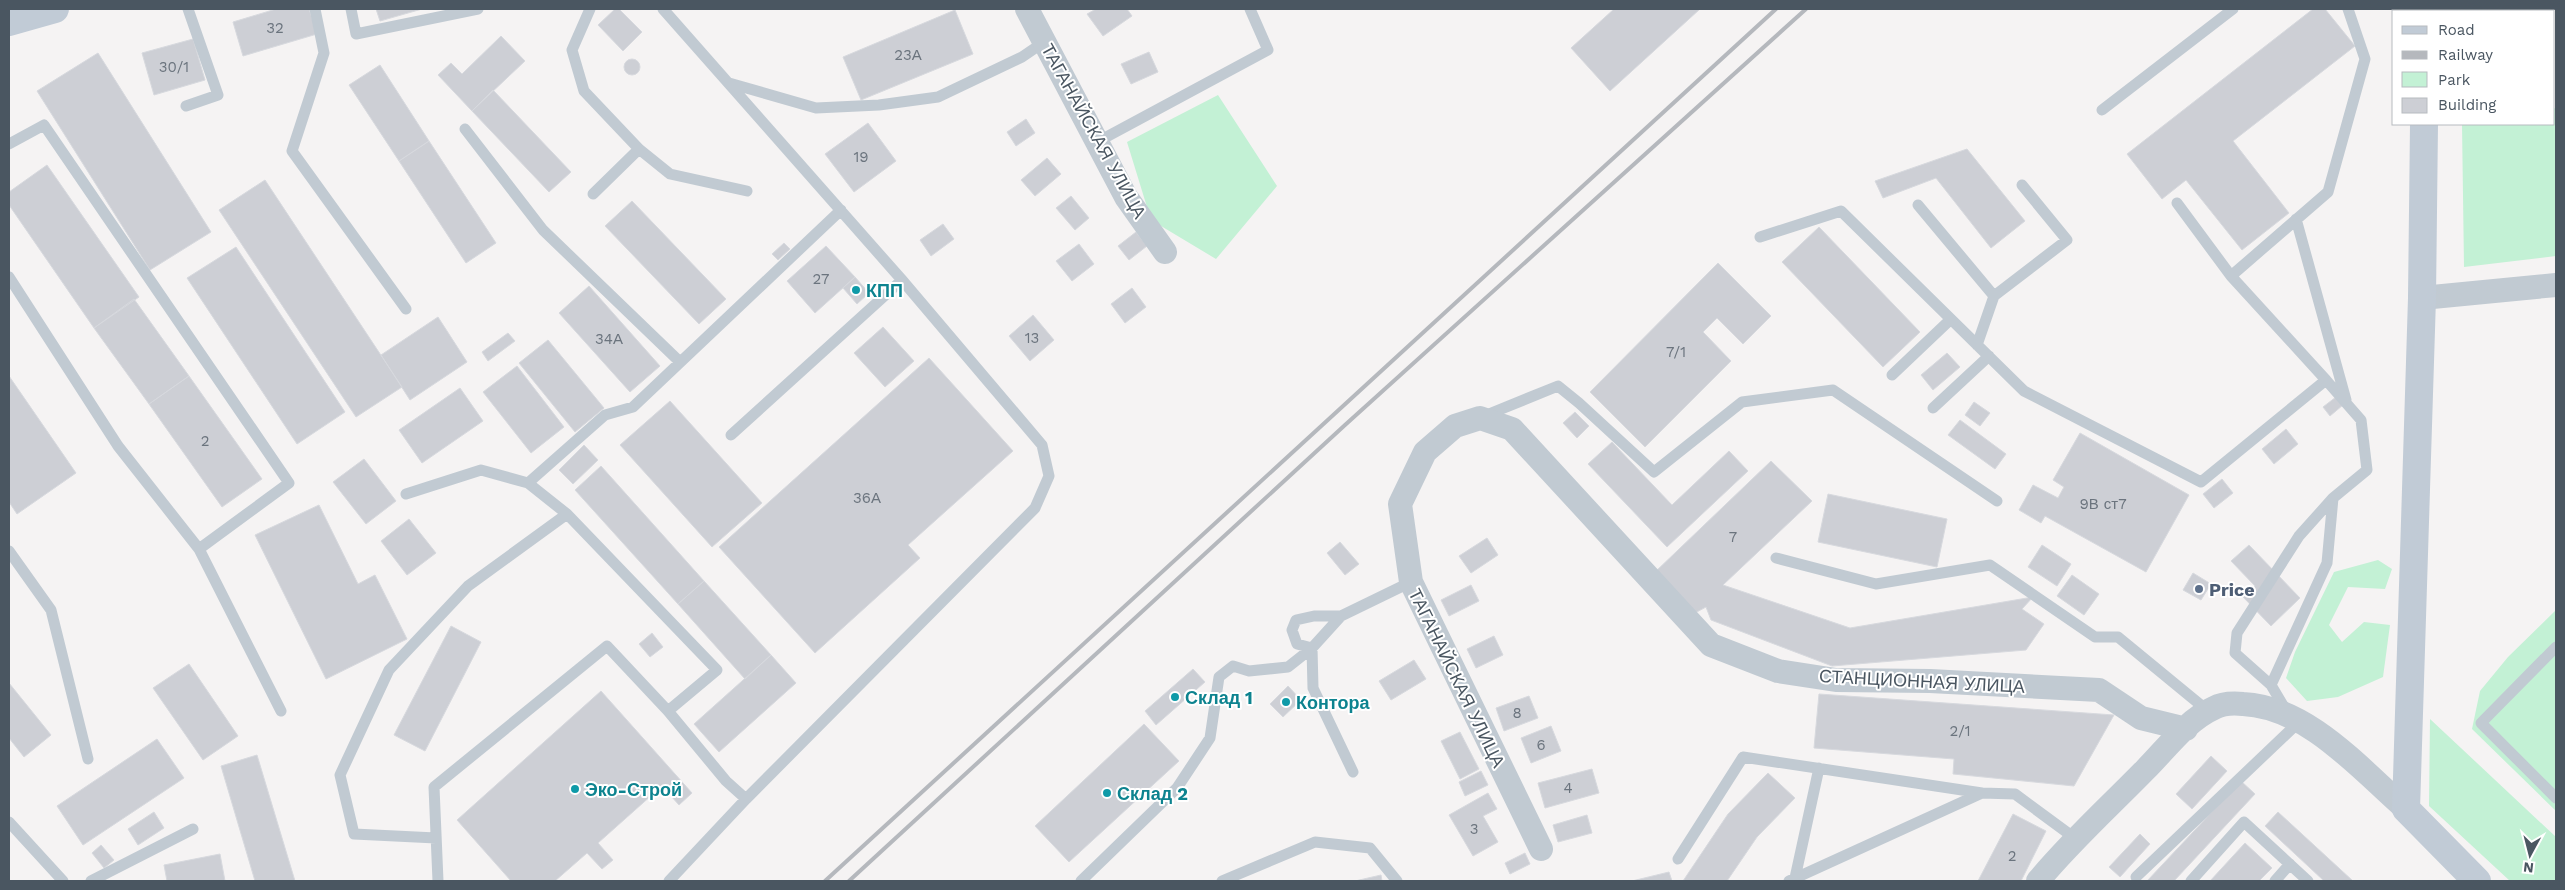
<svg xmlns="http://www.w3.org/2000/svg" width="2565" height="890" font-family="'Work Sans',sans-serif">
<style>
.green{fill:#c3f1d5}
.building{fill:#cdcfd5;stroke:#d7d9de}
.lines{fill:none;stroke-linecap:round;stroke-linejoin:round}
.lane{stroke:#c1cad2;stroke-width:11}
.street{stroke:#c1cad2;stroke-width:24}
.secondary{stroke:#c1cbd6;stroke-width:28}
.rail{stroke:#b5b8bd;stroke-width:4}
.culture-dot{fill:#0f9aa8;stroke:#fff;stroke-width:2}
.service-dot{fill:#5c6f8a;stroke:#fff;stroke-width:2}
.labels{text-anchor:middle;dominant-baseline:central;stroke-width:4;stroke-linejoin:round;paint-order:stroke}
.number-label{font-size:15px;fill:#6b747e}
.street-label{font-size:18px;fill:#4a5661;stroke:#fff}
.culture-label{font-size:18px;font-weight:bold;fill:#0d838f;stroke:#fff;text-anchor:start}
.service-label{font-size:18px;font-weight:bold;fill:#4e5e75;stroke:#fff;text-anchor:start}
</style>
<rect width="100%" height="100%" fill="#f5f3f3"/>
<path class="green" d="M1218 95 1277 186 1216 259 1151 220 1127 142Z
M2554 108 2556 109V256L2464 267 2462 124H2554Z
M2378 560 2392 569 2385 589 2348 587 2329 625 2342 642 2364 622 2390 625 2383 677 2338 697 2307 701 2286 678 2295 652 2334 572Z
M2556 610V811L2472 729 2480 691 2508 657Z
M2430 719 2556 837V881H2510L2429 806Z"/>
<path class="building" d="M276 9H309L317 34 243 56 233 22Z
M376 9H422L380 21Z
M615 9H619L642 32 623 51 598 25Z
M1096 9H1127L1132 16 1103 36 1087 14Z
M1614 9H1700L1610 91 1571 48Z
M2313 9H2325L2355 46 2233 141 2289 213 2242 250 2186 180 2162 199 2127 154Z
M2524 9H2548V11H2524Z
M955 10 973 54 861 100 843 57Z
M501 36 525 61 472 111 438 75 451 63 462 74Z
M193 39 205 80 154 95 142 53Z
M1149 52 1158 72 1131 84 1121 64Z
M98 53 211 232 150 270 37 91Z
M624 67a8 8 0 1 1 16 0a8 8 0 1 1-16 0Z
M380 65 429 141 399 161 349 85Z
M493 90 571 172 549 192 472 111Z
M1026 119 1035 133 1016 146 1007 132Z
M868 123 896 161 854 192 825 154Z
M429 141 496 243 466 263 399 161Z
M1967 149 2025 221 1991 248 1936 178 1883 198 1875 181Z
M1047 158 1061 174 1035 196 1021 180Z
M47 165 139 297 94 328 9 205V192Z
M265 180 402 387 356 417 219 210Z
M1071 196 1089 218 1075 230 1056 208Z
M632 201 726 299 699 324 605 226Z
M943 224 954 239 931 256 920 240Z
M1819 227 1920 332 1883 367 1782 262Z
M1136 232 1147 246 1129 260 1118 246Z
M784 243 790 249 778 260 772 254Z
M1079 244 1094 264 1072 281 1056 261Z
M826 246 855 277 815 313 787 281Z
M236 247 345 412 297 444 187 278Z
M1718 263 1771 316 1743 344 1717 318 1703 332 1731 361 1645 447 1590 392Z
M855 277 869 293 857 304 843 288Z
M589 286 660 366 630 392 559 313Z
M1132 288 1146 307 1125 323 1111 304Z
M134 299 189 376 149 404 94 328Z
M1033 315 1054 340 1030 361 1009 336Z
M438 317 467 362 410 400 381 355Z
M883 327 914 361 885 387 854 353Z
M508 333 515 341 488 361 482 352Z
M548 340 604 408 575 432 519 363Z
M1947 353 1960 367 1933 390 1921 375Z
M929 358 1013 451 908 545 920 558 815 653 719 547Z
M517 366 564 427 531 453 483 392Z
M9 376 76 473 17 514 9 502Z
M189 376 262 479 222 507 149 404Z
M460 388 483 421 422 463 399 430Z
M2336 397 2343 405 2330 416 2323 407Z
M670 401 762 503 712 547 620 445Z
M1974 402 1990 413 1980 426 1965 415Z
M1575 412 1589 426 1577 438 1563 423Z
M1960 420 2006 454 1995 469 1948 435Z
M2286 429 2298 444 2274 464 2262 449Z
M2080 433 2189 495 2146 572 2045 516 2041 523 2019 510 2033 485 2058 498 2064 487 2053 480Z
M1612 442 1672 505 1729 451 1748 471 1667 547 1588 464Z
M584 445 598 460 573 484 559 470Z
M364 459 396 501 366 524 333 482Z
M1771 461 1812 501 1723 585 1850 628 2033 597 2022 609 2044 624 2026 650 1832 666 1711 620 1706 607 1693 614 1654 573Z
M601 466 704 581 678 604 575 490Z
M2222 479 2233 493 2214 508 2203 494Z
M1828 494 1947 519 1937 567 1818 542Z
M319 505 358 584 375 575 407 639 326 679 255 535Z
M409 519 436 553 407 575 381 541Z
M1487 538 1498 555 1471 573 1459 556Z
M1340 542 1359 564 1345 575 1327 553Z
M2042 545 2071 564 2057 586 2028 567Z
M2249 545 2300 598 2271 626 2243 597 2255 586 2231 561Z
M2193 573 2211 584 2201 600 2183 590Z
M2072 575 2099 594 2084 615 2057 596Z
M704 581 771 655 745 679 678 604Z
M1471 585 1479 601 1449 616 1441 600Z
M451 626 481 642 425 751 394 735Z
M652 633 663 647 650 657 639 644Z
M1494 636 1503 655 1476 668 1467 649Z
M771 655 796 683 719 752 694 724Z
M1414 660 1426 679 1391 700 1379 681Z
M189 664 238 736 203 760 153 688Z
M1193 669 1205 682 1156 725 1145 711Z
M9 683 51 735 24 757 9 738Z
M1288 686 1301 700 1283 717 1270 704Z
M601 691 692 793 679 805 662 786 598 843 613 860 602 869 587 853 555 881H511L457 820Z
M1819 694 2114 715 2074 786 1953 774 1954 759 1814 748Z
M1529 696 1538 718 1504 731 1496 708Z
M1144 724 1179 761 1069 862 1035 826Z
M1551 726 1561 751 1531 763 1521 738Z
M1460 732 1479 769 1460 779 1441 741Z
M157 739 184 778 83 845 57 806Z
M257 755 295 881H255L221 766Z
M2211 756 2227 771 2192 809 2176 794Z
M1592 769 1599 793 1545 808 1538 783Z
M1481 771 1488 785 1465 796 1459 782Z
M1768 773 1795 798 1757 837 1727 881H1683L1728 814Z
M2241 781 2255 794 2174 881H2147Z
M1488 793 1497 809 1483 816 1498 842 1473 856 1449 815Z
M154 812 164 828 138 845 128 829Z
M2278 812 2353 881H2324L2265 826Z
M2013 814 2046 831 2021 881H1978Z
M1587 815 1592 833 1558 842 1553 825Z
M2140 834 2150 844 2120 877 2109 867Z
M2245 843 2272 868 2259 881H2210Z
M101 845 114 860 104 868 92 853Z
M1525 853 1530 864 1510 874 1505 863Z
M220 854 225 881H167L164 865Z
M1669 872 1672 881H1632Z
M1381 875 1382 881H1355Z"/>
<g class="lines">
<path class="lane" d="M315 9 324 53 292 151 406 309
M351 9 356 34 478 9
M590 9 572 50 584 91 639 149 670 174 747 191
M663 9 902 280 1042 445 1049 476 1035 508 746 799
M729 83 816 108 879 105 938 97 1022 57 1044 42
M186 106 218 95 188 9
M2102 110 2233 9
M465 129 543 230 680 362
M1097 142 1268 50 1250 9
M9 144 44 125 289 483 199 549
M593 194 639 149
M2177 203 2231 276
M1918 205 1994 296
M2296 219 2346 400
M1760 237 1841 211 2024 391 2201 482 2326 380 2231 276 2328 192 2365 59 2348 9
M9 277 118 446 199 549 281 711
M1977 345 1994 296 2067 240 2022 185
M1892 375 1951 319
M1933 408 1989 356
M1484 416 1558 386 1579 403 1654 472 1742 402 1833 390 1997 501
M731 435 902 280
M528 483 605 415 633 407 841 210
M406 494 481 470 528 483 567 514 717 670 668 711 726 781 746 799 669 881
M9 551 51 610 88 759
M1776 558 1876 584 1990 565 2095 637H2118L2208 711
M2556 647 2481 723 2556 798
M1312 648 1297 644 1292 630 1296 620 1314 616H1341
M2271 685 2327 563 2333 498
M2287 712 2271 685 2235 653 2237 633 2299 536 2333 498 2367 470 2361 420 2326 380
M1353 772 1313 688 1312 648 1341 616 1411 582
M9 822 63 881
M436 838 354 834 340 775 389 670 468 586 567 514
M1678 859 1743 757 1982 793
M2136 877 2300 721
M1795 878 1819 768
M91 881 193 829
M438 881 434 787 607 646 668 711
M1081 881 1177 788 1210 738 1219 677 1233 666 1249 671 1288 667 1312 648
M1222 881 1315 842 1370 848 1397 881
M1789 881 1982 793 2015 794 2076 839
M2191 881 2244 822 2308 881
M2275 881 2290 864"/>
<path class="street" d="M1027 9 1126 197 1165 252
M2422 298 2556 285
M1541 849 1411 582 1400 504 1425 452 1455 426 1480 418 1512 429 1711 645 1778 671 1836 680 1930 681 2099 690 2141 718 2186 729
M2038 881C2071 841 2110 806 2146 769 2166 749 2187 720 2214 708 2223 703 2233 703 2243 704 2308 707 2360 769 2406 809"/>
<path class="secondary" d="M2428 9V11
M9 22 55 9
M2424 124 2422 298 2406 809 2477 881"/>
<path class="rail" d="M825 881 1776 9
M849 881 1345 425 1806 9"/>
</g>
<g class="culture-dot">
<circle cx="856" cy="290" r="5"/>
<circle cx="1175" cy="697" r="5"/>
<circle cx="1286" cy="702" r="5"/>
<circle cx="575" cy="789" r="5"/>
<circle cx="1107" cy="793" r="5"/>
</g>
<circle class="service-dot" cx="2199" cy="589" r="5"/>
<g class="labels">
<g class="number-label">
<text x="275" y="28">32</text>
<text x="908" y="55">23А</text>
<text x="174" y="67">30/1</text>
<text x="861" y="157">19</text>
<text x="821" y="279">27</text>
<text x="1032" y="338">13</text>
<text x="609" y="339">34А</text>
<text x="1676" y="352">7/1</text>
<text x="205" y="441">2</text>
<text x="867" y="498">36А</text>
<text x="2103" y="504">9В ст7</text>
<text x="1733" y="537">7</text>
<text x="1517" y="713">8</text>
<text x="1960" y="731">2/1</text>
<text x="1541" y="745">6</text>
<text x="1568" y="788">4</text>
<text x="1474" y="829">3</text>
<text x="2012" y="856">2</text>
</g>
<g class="street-label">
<text transform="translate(1094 131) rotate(61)">ТАГАНАЙСКАЯ УЛИЦА</text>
<text transform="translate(1457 678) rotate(64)">ТАГАНАЙСКАЯ УЛИЦА</text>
<text transform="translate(1922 681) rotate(3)">СТАНЦИОННАЯ УЛИЦА</text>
</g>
<g class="culture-label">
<text x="866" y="290">КПП</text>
<text x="1185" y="697">Склад 1</text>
<text x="1296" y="702">Контора</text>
<text x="585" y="789">Эко-Строй</text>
<text x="1117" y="793">Склад 2</text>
</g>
<g class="service-label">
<text x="2209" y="589">Price</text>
</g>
</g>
<rect width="2565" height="890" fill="none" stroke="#4a5661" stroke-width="20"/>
<rect x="2392" y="10" width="162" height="115" fill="#ffffff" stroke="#b7bbc0"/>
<rect x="2402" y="26" width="25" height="8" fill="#c1cbd6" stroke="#b7bbc0"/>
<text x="2438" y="35" font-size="15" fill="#4a5661">Road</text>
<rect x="2402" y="51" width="25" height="8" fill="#b5b8bd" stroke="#b7bbc0"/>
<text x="2438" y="60" font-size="15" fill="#4a5661">Railway</text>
<rect x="2402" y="72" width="25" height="15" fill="#c3f1d5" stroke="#b7bbc0"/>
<text x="2438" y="85" font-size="15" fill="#4a5661">Park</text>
<rect x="2402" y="98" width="25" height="15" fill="#cdcfd5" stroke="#b7bbc0"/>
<text x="2438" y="110" font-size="15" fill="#4a5661">Building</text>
<g transform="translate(2530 855) rotate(187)" stroke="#ffffff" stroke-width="4" paint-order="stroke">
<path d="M0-4L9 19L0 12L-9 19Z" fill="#4a5661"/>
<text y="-8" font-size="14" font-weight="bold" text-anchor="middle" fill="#4a5661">N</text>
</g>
</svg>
